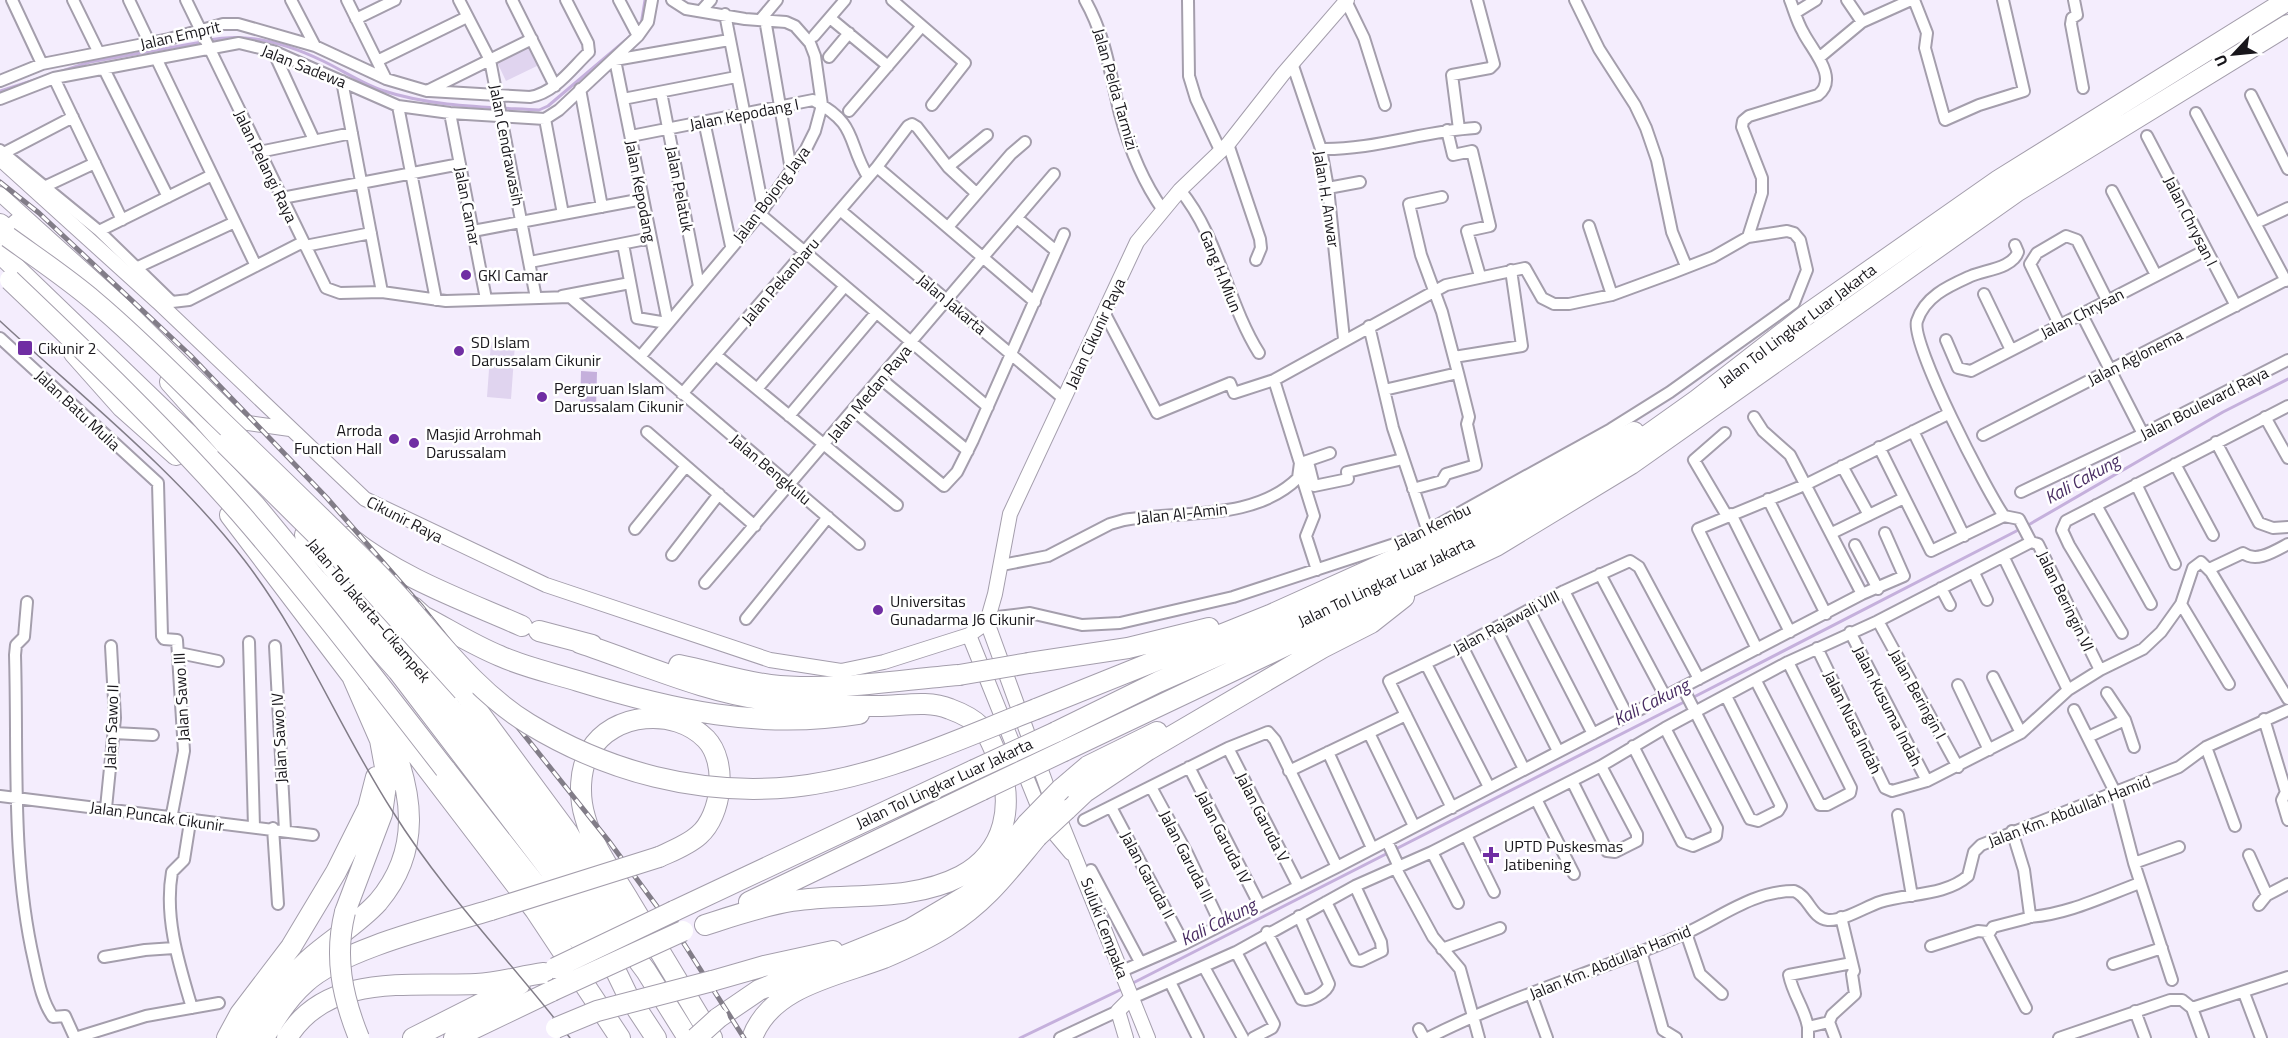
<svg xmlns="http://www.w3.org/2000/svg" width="2288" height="1038" font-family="'Titillium Web',sans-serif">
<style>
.green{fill:#e0d4ef}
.water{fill:#c5b0dc}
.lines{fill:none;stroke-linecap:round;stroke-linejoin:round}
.stream{stroke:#c5b0dc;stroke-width:3}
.minor-casing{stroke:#a49eac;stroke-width:14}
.tertiary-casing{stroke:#a49eac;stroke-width:16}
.motorway-casing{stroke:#a49eac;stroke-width:22}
.minor{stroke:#fff;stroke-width:10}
.tertiary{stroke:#fff;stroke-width:14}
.motorway{stroke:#fff;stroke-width:20}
.tram{stroke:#827d88;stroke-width:1.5}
.rail-casing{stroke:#827d88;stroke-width:5}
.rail{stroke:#fff;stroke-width:3;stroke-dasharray:9;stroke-linecap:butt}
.motorway-bridge-casing{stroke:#a49eac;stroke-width:22;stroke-linecap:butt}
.motorway-bridge{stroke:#fff;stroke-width:20}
.poi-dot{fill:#702ea3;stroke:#fff;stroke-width:2}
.labels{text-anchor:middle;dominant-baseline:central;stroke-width:5;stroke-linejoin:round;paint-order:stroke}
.street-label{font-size:16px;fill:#18161b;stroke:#fff}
.poi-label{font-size:16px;fill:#18161b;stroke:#fff;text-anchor:start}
.water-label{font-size:18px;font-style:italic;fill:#492d63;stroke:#fff}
</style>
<rect width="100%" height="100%" fill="#f4edfd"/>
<path class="green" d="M530 46 539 65 506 81 497 62Z
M491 342 515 344 511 399 487 397Z"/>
<path class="water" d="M581 371 597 372 596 410H580Z"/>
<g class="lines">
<path class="stream" d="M641 25 645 0
M209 40C247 32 288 44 323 61 342 70 361 83 381 90 432 107 486 107 539 110L548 106 633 34
M0 91 90 62 202 42
M1692 698 2030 524 2223 412 2288 379
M1131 984 1686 701
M1020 1038 1122 989"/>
<defs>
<path id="minor" d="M12 0 42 64
M73 0 98 51
M129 0 149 42
M186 0 326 288 340 293 382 292 446 301 570 297 859 544
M291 0 315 46
M347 0 386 79
M459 0 490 60 536 298
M512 0 555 86
M619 0 638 36
M892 0 965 63 932 105
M1085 0C1106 37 1110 74 1120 114 1129 147 1143 182 1163 210
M1188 0 1189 76 1196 99 1221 152
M1575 0 1599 49 1635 105 1646 128 1657 160 1672 232 1686 266
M1847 0 1862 22
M1914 0 1927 33 1925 48 1945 120 1979 105 2024 91 2003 0
M2074 0 2077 15 2072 18 2071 24 2083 88
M1346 1 1364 38 1385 105
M701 11 711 0
M1795 13 1816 0
M725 14 763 208
M830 18 888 66
M356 19 395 0
M761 19 777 0
M765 19 791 170
M814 36 845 0
M273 51 314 140
M829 57 849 33
M1820 57 1862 22 1911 0
M157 60 256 266
M377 61 467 17
M1292 63 1321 149 1328 188 1344 339
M104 69 168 197
M54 78 122 220
M0 81 42 64 169 39 223 24H238L315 46 386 79 427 91 532 39
M342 81 382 292
M580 89 602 207
M429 91 530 97C555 93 572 68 589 52L588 43 566 0
M661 92 699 286
M2251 95 2288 169
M0 99 54 78 239 43 273 51 398 106 450 113 545 119 559 110 638 36 648 22 652 0
M623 99 736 77
M398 106 436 300
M849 111 922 26
M450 113 486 299
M2196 113 2286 281
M545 119 563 214
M704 121 731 246
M1459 129 1452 75 1490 68 1494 64 1477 0
M1447 130 1453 155 1472 151 1490 226 1467 231 1480 276
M631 136 813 100C859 125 846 140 868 177
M2147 136 2236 306
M1228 144 1260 239 1261 248 1256 260
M1321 149C1374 150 1423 131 1475 128
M0 150 99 231 172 302 189 300 303 242
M259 152 352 133
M4 153 73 117
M877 167 1035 302
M948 167 987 135
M44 187 95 163
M1328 188 1360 182
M1180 190C1219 237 1227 302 1259 353
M2112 191 2156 275
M282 198 460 164
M840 210 1064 399
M760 214 988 407
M1017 218 1056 251
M2256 223 2288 208
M1589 226 1612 295
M948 227 1011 154 1025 142
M99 231 212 175
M473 231 643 199
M1748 237 1762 193V178L1742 127 1743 121 1749 116 1818 95C1840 78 1811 49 1803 32 1797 22 1794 10 1790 0
M623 244 637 318 667 323
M305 246 371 233
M530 262 651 238
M138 267 235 222
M1984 294 2011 350
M562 296 630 283
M2081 313 2143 434
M668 322 615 60 729 40
M2059 324 2030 264 2037 253 2066 236 2077 240 2107 300
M1369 326 1393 428 1428 532
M0 338 158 483 162 636 164 639 177 640 184 751 171 819
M1946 340 1958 368 1971 371 2206 250
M716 355 897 505
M640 357 760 214 806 149 815 131 822 105 815 56 810 43 795 26 786 22 745 19 686 9 672 0
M1454 357 1522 346 1511 270
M881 379 968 451
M757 389 845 286
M1384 390 1458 373
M682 394 877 167 908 126 912 124 917 127 948 167 976 193
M854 411 944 486 957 472 973 440 1064 234
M789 416 876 313
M1754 417 1763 431 1790 455 1862 594
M2265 417 2288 458
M1913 431 1964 536
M647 432 755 526
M1725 433 1694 460 1727 516
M1983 435 2288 279
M2216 442 2259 523 2273 528 2288 527
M1879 447 1931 551 2004 516 2019 519 2031 542 2038 544 2100 670
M1301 463 1330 453
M2175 464 2213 535
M1842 466 1869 515
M1300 467 1309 466 1314 486 1348 479 1347 472 1403 459
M1300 471 1314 516 1306 536 1317 570
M2136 484 2175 564
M1413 489 1442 481 1446 474 1476 465 1467 424 1469 417 1458 373 1442 312 1421 255 1409 204 1442 197
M2021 492 2143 434 2288 360
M1768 499 1826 614
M2096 505 2151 604
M1731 514 1790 632
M2004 516C1987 492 1910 343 1917 321 1925 296 1949 286 1971 276 1985 270 2013 268 2018 252L2015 245
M635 529 686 466
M1832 533 1904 498
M1855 545 1878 589
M672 555 719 494
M2004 558 2068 690
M1002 565 1048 556 1110 524 1124 520C1181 510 1253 522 1298 478L1300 463 1274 380
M2209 569 2243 553C2256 563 2273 552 2288 544
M1974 573 1987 600
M1600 574 1665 696
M705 583 1054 174
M1941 588 1950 605
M1564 591 1627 715
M27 602 24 637 16 645 15 655C18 757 11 861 34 961 38 979 42 1002 53 1017L65 1016 75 1038
M2181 604 2229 684
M1529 610 1593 734
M989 618 1030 613 1082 625 1120 623 1233 597 1416 537 1611 429 1670 392 1794 303 1807 270 1800 240 1794 233 1787 231 1748 237 1713 257 1672 273 1612 295 1569 304H1554L1542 298 1525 268 1446 285 1274 380 1234 393 1230 383 1157 413 1105 314
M746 619 828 517
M1878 621 1958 767
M1496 628 1558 751
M1850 632 1927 781
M2122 633 2069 545 2062 530 2066 521 2288 406
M249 642 254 827
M275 646 285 830
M1462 646 1524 769
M1817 648 1885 788 1892 791 1927 781 2021 733 2068 690 2100 670 2143 649 2161 632 2181 604 2193 568 2201 562 2211 572 2288 699
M1757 649 1698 529 1807 484 1948 414
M179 653 218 661
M1426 664 1489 787
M1993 677 2021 733
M1756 681 1820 805H1827L1850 793 1851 788 1788 662
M1958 685 1989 750
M1683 688 1750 819 1758 821 1778 811 1781 806 1726 696
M2107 693 2125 720 2134 747
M2074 710 2116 794 2134 863 2172 980
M2264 719 2286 792 2282 800 2288 820
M114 733 153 735
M1369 733 1414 826
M2088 737 2125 720
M1633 746 1682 842 1693 846 1716 836 1717 828 1665 728
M2206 747 2235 826
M1228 748 1298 885
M1328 752 1372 848
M1189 767 1260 906
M1289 771 1406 715
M1572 781 1607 851 1615 852 1637 841V834L1601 766
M1151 787 1187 853 1221 925
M0 796 313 835
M1536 799 1574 874
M1111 807 1184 944
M106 808 115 718 111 646
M1452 808 1389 681 1462 646 1564 591 1630 561 1639 567 1699 679
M1898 815 1912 896
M1084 820 1228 748 1268 732 1275 740 1337 867
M190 822 184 860 172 872C164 918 179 964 192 1008
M273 828 278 904
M2012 831 2024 870 2030 915 2028 918 1993 927 1988 935 2026 1008
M1466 835 1494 892
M1387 841 1399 867
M1432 852 1458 903
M2249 855 2267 895
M2134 863 2179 847
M1396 869 1433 937 1460 969 1479 1038
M1091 870 1140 962
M1326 902 1355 960 1361 961 1382 951 1381 942 1355 886
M2259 905 2267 895 2288 884
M2030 917C2069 914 2104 896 2140 883
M1267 932 1301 999C1309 1003 1327 992 1329 984L1299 916
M1686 933 1700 974 1722 994
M1931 946 1978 931 1988 932
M1442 949 1500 928
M1641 951 1663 1030 1676 1038
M1236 952 1274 1024 1272 1028 1253 1038
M104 957 145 950 174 948
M2113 964 2162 948
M1204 967 1243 1038
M1122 971 1184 944 1337 867 1862 594 1904 576 1885 533
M1170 982 1198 1038
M2244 993 2261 1038
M1531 994 1547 1038
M1130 999 1236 952 1355 886 1432 852 1601 766 1665 728 1788 662 1878 621 2031 542
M2192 1008 2288 977
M2192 1008 2203 1038
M2135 1011 2145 1038
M1829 1022 1835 1038
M1808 1027C1805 1009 1793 995 1789 975L1852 963
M1419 1029 1424 1038
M75 1038 146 1016 219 1003
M1060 1038 1118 1011
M1428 1038C1510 996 1600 971 1684 934 1720 918 1752 891 1794 891 1809 896 1811 918 1828 920 1844 921 1865 907 1880 902 1908 893 1945 896 1968 876L1974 852 1981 845 2179 767 2206 747 2288 710
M1808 1038V1027L1829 1022 1832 1015 1855 994 1852 974 1854 971 1841 917
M2059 1038 2170 1000H2182L2192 1008"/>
<path id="tertiary" d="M0 159 158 302 365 499 546 585 770 660 841 671 884 662 969 635 987 622 995 594 1010 514 1137 242 1180 190 1228 144 1283 74 1347 0
M0 194 125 307 241 422 290 429
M987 622 1050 795 1148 1038
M969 635 1044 821 1071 853
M1126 1038 1118 1011 1130 999"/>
<path id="motorway" d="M0 224 24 244
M17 224 115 309
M0 253 189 435 255 505 316 579 398 671 578 907 611 961 627 994 656 1038
M74 353 122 407 176 455
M170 382 236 456
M230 515 352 676 380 740 387 778 382 814 345 912
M305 535 435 687 646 971 688 1038
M349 537C400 578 463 600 522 626
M413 607 423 616C448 629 473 645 500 656 524 667 552 673 578 681 672 710 760 730 859 714
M539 631 592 645
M580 643C643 664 708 694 775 701 807 704 841 706 874 706 898 707 926 699 950 709 961 713 973 719 981 727 989 734 994 749 998 759 1014 804 1007 851 961 876 909 903 847 892 792 901 762 906 733 916 705 925
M1029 663 1128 648 1209 628
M679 665C709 671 740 681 770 685 832 692 897 680 959 675
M463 691 568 833 625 929
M374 699 535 910 620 1038
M1036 709 1270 615 1421 547 1634 432
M1056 732 1158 682 1438 559 1524 514 1607 464 1697 400 1809 313 1999 180 2288 0
M1064 751 1496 546 1631 464 2016 192 2288 25
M445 769 598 964
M1061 789 1088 766 1157 732
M1066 810 1085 792 1148 750 1322 648 1371 623 1404 597
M659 857C672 851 688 845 699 835 722 815 728 762 706 739 675 707 613 712 590 751 579 770 579 797 585 817 593 847 614 875 630 902 657 947 685 993 712 1038
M749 902 982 790
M674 911 974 770
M712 981 764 966 833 951
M718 1018 759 990 910 929 971 893 1027 824
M227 1038 240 1014 291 947 336 872 368 808 376 777
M245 1038C264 1011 283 983 308 960 330 940 358 924 378 902 422 850 413 793 389 735
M264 1038C275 1018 288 998 305 983 341 949 442 925 491 910
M287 1038C327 972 410 987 476 984 499 983 521 976 544 973
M413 1038 520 984
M454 1038 552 991
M752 1038C771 986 837 976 884 958 905 949 927 939 946 927 986 902 1007 873 1037 837"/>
</defs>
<use href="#minor" class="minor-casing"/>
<use href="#tertiary" class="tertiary-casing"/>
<use href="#motorway" class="motorway-casing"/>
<use href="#minor" class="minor"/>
<use href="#tertiary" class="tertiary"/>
<use href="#motorway" class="motorway"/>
<path class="tram" d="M0 321C82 397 177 472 245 561 304 638 340 730 393 812 443 892 512 963 570 1038"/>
<defs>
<path id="rail" d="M0 182 39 213 190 355 327 498 422 607 608 840 681 939 744 1038"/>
</defs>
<use href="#rail" class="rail-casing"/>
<use href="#rail" class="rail"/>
<defs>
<path id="motorway-bridge" d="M8 237C37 258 67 278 94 301 137 337 176 377 217 417 271 469 325 521 378 574 428 624 467 686 529 724 608 772 699 796 792 787 878 778 956 740 1036 709
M10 280C90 356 168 431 240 513 312 596 378 683 445 769
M225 444 371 589 463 691
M959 675 1029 663
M974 770 1056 732
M982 790 1064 751
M1027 824 1061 789
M1037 837 1066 810
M491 910 659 857
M345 912C334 956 342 996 359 1038
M555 968 674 911
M552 991 683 931
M556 1028 597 1011 712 981
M696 1038 718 1018"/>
</defs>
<use href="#motorway-bridge" class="motorway-bridge-casing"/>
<use href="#motorway-bridge" class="motorway-bridge"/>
</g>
<g class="poi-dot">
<circle cx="466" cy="275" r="6"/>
<rect x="17" y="340" width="16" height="16" rx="3"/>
<circle cx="459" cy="351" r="6"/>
<circle cx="542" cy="397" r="6"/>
<circle cx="394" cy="439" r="6"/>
<circle cx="414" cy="443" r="6"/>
<circle cx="878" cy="610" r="6"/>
<path d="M1488 846h6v6h6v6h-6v6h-6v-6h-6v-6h6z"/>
</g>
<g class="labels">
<g class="street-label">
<text transform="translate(180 35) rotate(-13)">Jalan Emprit</text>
<text transform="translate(304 66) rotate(22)">Jalan Sadewa</text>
<text transform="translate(1116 89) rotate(74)">Jalan Pelda Tarmizi</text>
<text transform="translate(744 114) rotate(-11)">Jalan Kepodang I</text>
<text transform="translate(507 145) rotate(79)">Jalan Cendrawasih</text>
<text transform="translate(266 166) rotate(64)">Jalan Pelangi Raya</text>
<text transform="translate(680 189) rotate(79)">Jalan Pelatuk</text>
<text transform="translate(641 191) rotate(79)">Jalan Kepodang</text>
<text transform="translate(771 194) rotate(-53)">Jalan Bojong Jaya</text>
<text transform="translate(1327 199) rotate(81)">Jalan H. Anwar</text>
<text transform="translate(468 206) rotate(79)">Jalan Camar</text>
<text transform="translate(2191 221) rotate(63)">Jalan Chrysan I</text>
<text transform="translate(1221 271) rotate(68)">Gang H.Miun</text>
<text transform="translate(780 281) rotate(-49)">Jalan Pekanbaru</text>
<text transform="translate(952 304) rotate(40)">Jalan Jakarta</text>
<text transform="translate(2082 313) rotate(-27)">Jalan Chrysan</text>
<text transform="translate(1797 325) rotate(-37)">Jalan Tol Lingkar Luar Jakarta</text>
<text transform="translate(1095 333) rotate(-65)">Jalan Cikunir Raya</text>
<text transform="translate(2135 357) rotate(-27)">Jalan Aglonema</text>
<text transform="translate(869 393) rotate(-50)">Jalan Medan Raya</text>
<text transform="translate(2204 403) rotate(-27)">Jalan Boulevard Raya</text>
<text transform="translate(78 410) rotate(43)">Jalan Batu Mulia</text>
<text transform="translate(771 469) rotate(40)">Jalan Bengkulu</text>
<text transform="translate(1182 513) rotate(-6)">Jalan Al-Amin</text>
<text transform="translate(405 519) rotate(27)">Cikunir Raya</text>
<text transform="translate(1432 526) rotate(-26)">Jalan Kembu</text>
<text transform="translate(1386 581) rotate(-25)">Jalan Tol Lingkar Luar Jakarta</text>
<text transform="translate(2066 601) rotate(64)">Jalan Beringin VI</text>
<text transform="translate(369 610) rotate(50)">Jalan Tol Jakarta–Cikampek</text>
<text transform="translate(1506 622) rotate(-28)">Jalan Rajawali VIII</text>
<text transform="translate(1918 694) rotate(61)">Jalan Beringin I</text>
<text transform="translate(181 697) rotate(-93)">Jalan Sawo III</text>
<text transform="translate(1888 706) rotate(63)">Jalan Kusuma Indah</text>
<text transform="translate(1853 722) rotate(64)">Jalan Nusa Indah</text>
<text transform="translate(111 727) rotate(-88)">Jalan Sawo II</text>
<text transform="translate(279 738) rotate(-93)">Jalan Sawo IV</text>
<text transform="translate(944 783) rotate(-25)">Jalan Tol Lingkar Luar Jakarta</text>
<text transform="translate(2069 811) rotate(-21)">Jalan Km. Abdullah Hamid</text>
<text transform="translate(157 816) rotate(8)">Jalan Puncak Cikunir</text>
<text transform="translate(1263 817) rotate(63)">Jalan Garuda V</text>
<text transform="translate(1224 837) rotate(63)">Jalan Garuda IV</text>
<text transform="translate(1187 856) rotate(63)">Jalan Garuda III</text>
<text transform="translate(1148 875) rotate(62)">Jalan Garuda II</text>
<text transform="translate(1105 928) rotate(69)">Suluki Cempaka</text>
<text transform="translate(1610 962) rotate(-22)">Jalan Km. Abdullah Hamid</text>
</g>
<g class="poi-label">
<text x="478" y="275">GKI Camar</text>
<text x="471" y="342">SD Islam<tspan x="471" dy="18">Darussalam Cikunir</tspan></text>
<text x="38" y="348">Cikunir 2</text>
<text x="554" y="388">Perguruan Islam<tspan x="554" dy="18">Darussalam Cikunir</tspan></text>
<text x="382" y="430" text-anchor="end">Arroda<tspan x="382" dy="18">Function Hall</tspan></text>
<text x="426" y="434">Masjid Arrohmah<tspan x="426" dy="18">Darussalam</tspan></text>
<text x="890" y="601">Universitas<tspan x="890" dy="18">Gunadarma J6 Cikunir</tspan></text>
<text x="1504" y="846">UPTD Puskesmas<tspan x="1504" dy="18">Jatibening</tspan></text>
</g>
<g class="water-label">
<text transform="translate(2082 479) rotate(-29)">Kali Cakung</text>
<text transform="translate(1651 702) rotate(-27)">Kali Cakung</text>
<text transform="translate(1218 922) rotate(-27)">Kali Cakung</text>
</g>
</g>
<g transform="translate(2234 54) rotate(244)" stroke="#ffffff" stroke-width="4.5" paint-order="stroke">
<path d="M0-4.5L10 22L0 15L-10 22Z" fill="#18161b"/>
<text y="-9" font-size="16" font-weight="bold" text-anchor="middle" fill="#18161b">U</text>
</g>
</svg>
